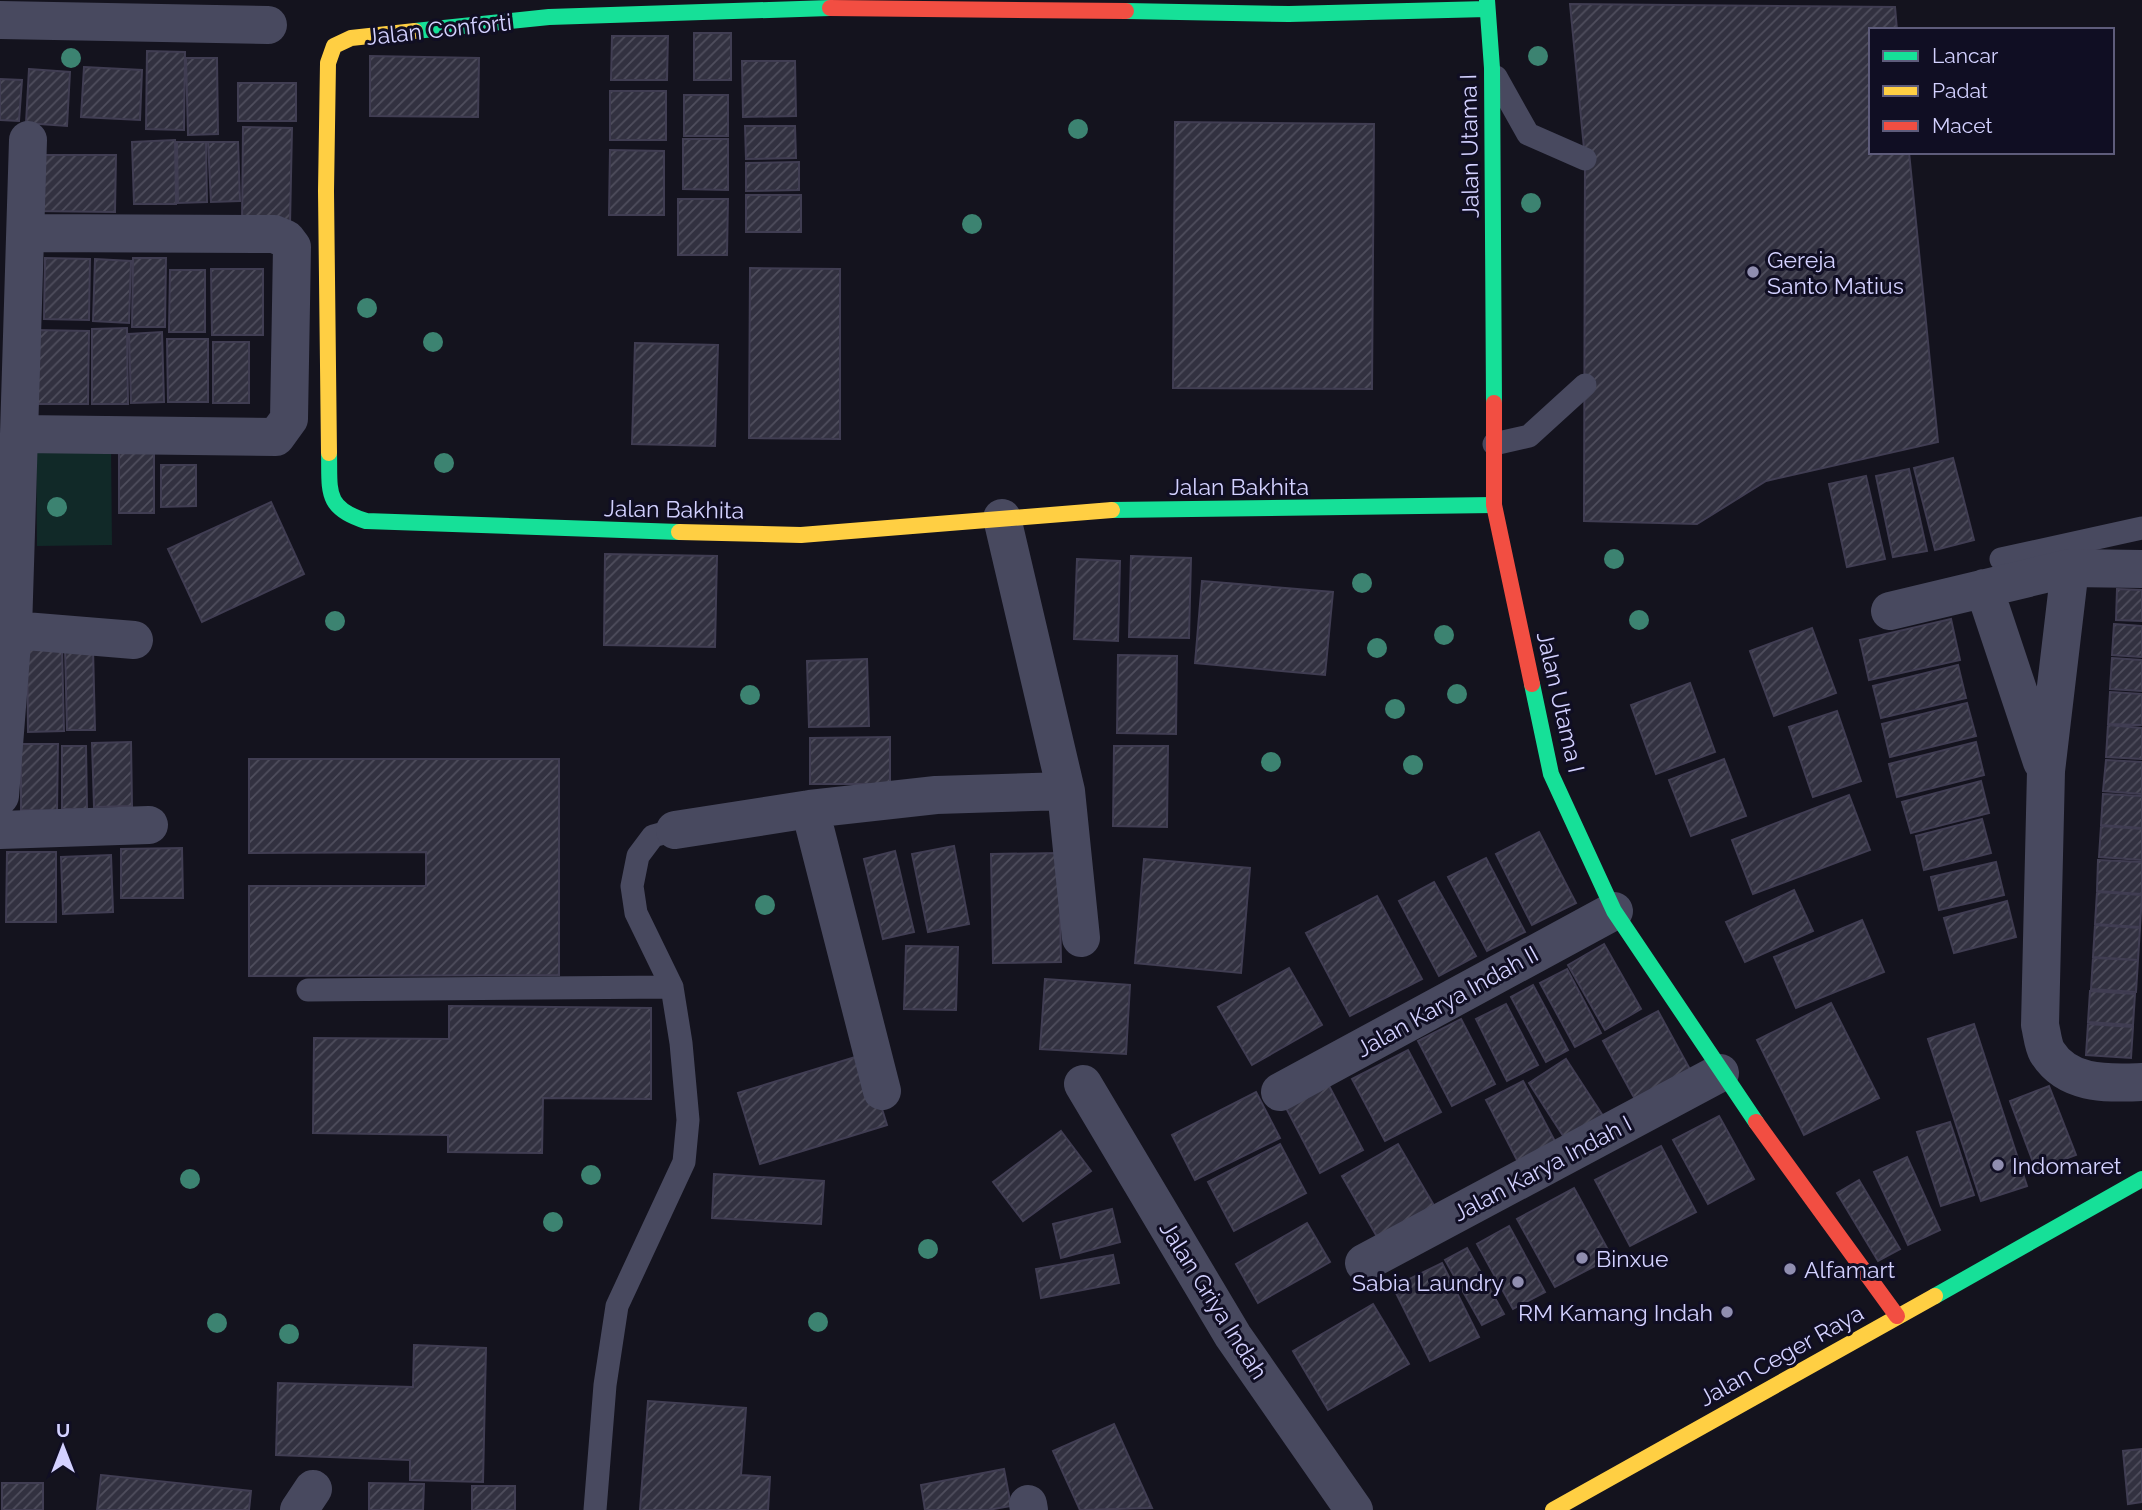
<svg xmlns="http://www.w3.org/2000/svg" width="2142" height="1510" font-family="Raleway,sans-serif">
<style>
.pitch{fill:#112928}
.building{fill:url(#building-hatch);stroke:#403d52;stroke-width:2}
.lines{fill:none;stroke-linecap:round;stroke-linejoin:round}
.lane{stroke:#48495f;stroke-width:23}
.street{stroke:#48495f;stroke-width:38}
.fast{stroke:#16e098;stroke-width:16}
.slow{stroke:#ffcf43;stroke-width:16}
.jam{stroke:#f24e42;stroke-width:16}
.tree{fill:#3c8371}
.poi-dot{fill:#908eb0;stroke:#100e23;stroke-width:2.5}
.labels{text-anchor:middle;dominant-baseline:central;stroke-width:6;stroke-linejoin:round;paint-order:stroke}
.street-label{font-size:23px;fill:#d3d1ff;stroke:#100e23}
.poi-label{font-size:23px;fill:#d3d1ff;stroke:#100e23;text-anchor:start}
</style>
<defs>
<pattern id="building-hatch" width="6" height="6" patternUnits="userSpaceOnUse" patternTransform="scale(1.75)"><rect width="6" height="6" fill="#323140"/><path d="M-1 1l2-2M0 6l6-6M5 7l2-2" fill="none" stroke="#4f4e5d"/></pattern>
</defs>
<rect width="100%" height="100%" fill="#14131e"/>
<path class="pitch" d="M36 445H111L112 545 37 546Z"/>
<path class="building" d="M1570 4 1895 7 1897 30H1871V152H1909L1938 442 1766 481 1697 524 1584 521 1585 159Z
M694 33H731V80H694Z
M612 36H668L667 80H611Z
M147 51 185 52 184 130 146 129Z
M370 56 479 58 478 117 370 116Z
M186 58H217L218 134 188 135Z
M742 61H795L796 116 743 117Z
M84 67 142 70 140 120 81 117Z
M29 69 70 72 67 126 26 123Z
M0 79 22 80 19 121 0 120Z
M238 83H296V121H238Z
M610 91H666V140H610Z
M684 95H728V136H684Z
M1175 122 1374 124 1372 389 1173 388Z
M745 126H795L796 158 746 159Z
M243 127 292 128 290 225 242 224Z
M683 139H728V190L683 189Z
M175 140 176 204H134L132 142Z
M177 142H206L207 202 178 203Z
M208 142H238L240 201 211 202Z
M610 150 664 151V215H609Z
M36 155H116L115 212 35 211Z
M799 162V190L746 191V163Z
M746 195H801V232H746Z
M678 199H728L727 255H678Z
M45 258 90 259 89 320 44 319Z
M133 258H166L165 327H132Z
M95 259 131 261 129 323 93 321Z
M750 268 840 269V439L749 438Z
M211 269H263V335H212Z
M170 270H205V332H169Z
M127 328 128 404H92V329Z
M35 330 89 331 88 404H34Z
M162 332 164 402 131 403 129 334Z
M167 339H208V402H168Z
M213 342H249V403H213Z
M635 343 718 345 715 446 632 444Z
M119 450H154V513H119Z
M1953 458 1974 540 1935 550 1914 468Z
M161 465H196V506L161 507Z
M1909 469 1927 551 1893 557 1876 476Z
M1866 476 1885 559 1847 567 1829 484Z
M271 502 304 574 202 622 168 549Z
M605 554 717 556 715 647 604 645Z
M1131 556 1191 558 1189 638 1129 637Z
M1077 559 1120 561 1118 641 1074 639Z
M1202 581 1333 592 1325 675 1195 663Z
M2117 589 2142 590V621L2116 620Z
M1951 619 1960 660 1869 680 1860 640Z
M2114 624 2142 626V657L2112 655Z
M1812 628 1836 693 1774 716 1750 651Z
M62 647 64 731 28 732 27 648Z
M65 648H93L95 730H67Z
M1118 655 1177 656 1176 734 1117 733Z
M2112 658 2142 660V691L2110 689Z
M867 659 869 726 809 727 807 661Z
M1958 665 1966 698 1881 718 1873 686Z
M1690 683 1715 752 1656 774 1631 705Z
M2110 692 2142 694V725L2108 724Z
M1967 703 1976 736 1890 757 1882 724Z
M1837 711 1861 781 1813 797 1789 727Z
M2108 725 2142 728V759L2106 757Z
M890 737V784H810V738Z
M131 742 132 806 94 807 92 743Z
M1976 742 1984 775 1897 797 1889 764Z
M21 744H58L57 811 21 810Z
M62 746H86L87 809H62Z
M1114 746H1168L1167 827 1113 826Z
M249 759H559V975L249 976V886H426V852L249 853Z
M1724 759 1746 816 1691 836 1669 780Z
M2106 760 2142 762V794L2103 791Z
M1981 781 1989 813 1911 833 1902 802Z
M2103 794 2142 796V828L2101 825Z
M1849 795 1870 850 1753 894 1732 840Z
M1982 819 1991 853 1924 870 1916 836Z
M2101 826 2142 829V860L2099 857Z
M1539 832 1576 903 1532 925 1496 854Z
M954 846 969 924 928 932 912 854Z
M182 848 183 898H121V849Z
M895 851 914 932 883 939 864 859Z
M7 852H56V922H6Z
M1059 853 1061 962 993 963 991 854Z
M111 855 113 912 63 914 61 857Z
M1486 858 1525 932 1487 951 1448 877Z
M1144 859 1250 868 1241 973 1135 963Z
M2098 860 2142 862V894L2097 891Z
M1996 862 2004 895 1939 910 1931 877Z
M1434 882 1476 956 1439 976 1399 901Z
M1794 890 1813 931 1745 962 1726 922Z
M2097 892 2142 895 2140 927 2095 924Z
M1377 896 1422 979 1350 1016 1306 933Z
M2007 901 2016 937 1954 953 1944 918Z
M1862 920 1884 972 1796 1008 1774 957Z
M2095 925 2140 928 2138 960 2093 957Z
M1604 944 1641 1009 1605 1030 1568 965Z
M906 946 958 947 956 1010 904 1009Z
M2093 958 2138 960 2136 992 2091 989Z
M1289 968 1322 1025 1252 1065 1218 1007Z
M1567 969 1601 1033 1575 1047 1540 983Z
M1045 979 1130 985 1126 1054 1040 1049Z
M1533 985 1568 1050 1546 1062 1511 997Z
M2090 991 2135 994 2133 1025 2088 1022Z
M1831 1003 1879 1098 1804 1135 1757 1040Z
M1506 1004 1538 1065 1507 1081 1476 1019Z
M449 1006 651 1008V1099L543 1098 542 1153 448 1152V1135L313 1133 314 1038 449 1039Z
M1658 1011 1692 1073 1637 1103 1603 1041Z
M1461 1019 1495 1084 1452 1106 1418 1041Z
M1974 1024 2027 1186 1981 1201 1928 1039Z
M2088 1024 2133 1027 2131 1058 2086 1055Z
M1408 1050 1441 1112 1385 1141 1352 1079Z
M865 1054 887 1125 760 1164 738 1093Z
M1566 1059 1605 1119 1567 1142 1529 1083Z
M1523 1081 1558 1147 1520 1166 1486 1100Z
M1328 1084 1363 1150 1320 1173 1285 1106Z
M2049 1086 2076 1155 2036 1170 2010 1101Z
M1256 1092 1280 1138 1195 1180 1172 1135Z
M1719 1116 1754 1179 1708 1204 1673 1140Z
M1950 1122 1974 1195 1941 1206 1917 1132Z
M1061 1131 1091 1171 1023 1221 993 1182Z
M1280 1144 1306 1193 1234 1231 1208 1182Z
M1398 1144 1436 1209 1380 1242 1342 1176Z
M1661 1146 1696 1212 1630 1246 1595 1180Z
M1907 1157 1940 1230 1908 1245 1874 1172Z
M714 1174 824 1181 821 1224 712 1218Z
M1859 1180 1900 1249 1878 1261 1837 1193Z
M1574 1188 1612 1257 1555 1287 1517 1219Z
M1112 1209 1120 1242 1061 1258 1053 1224Z
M1307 1223 1330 1262 1258 1303 1236 1264Z
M1509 1226 1545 1292 1513 1309 1477 1244Z
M1467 1248 1504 1314 1482 1325 1445 1260Z
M1113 1255 1119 1283 1041 1298 1036 1269Z
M1442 1263 1479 1337 1430 1361 1393 1287Z
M1373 1304 1409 1364 1328 1410 1293 1351Z
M414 1345 486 1348 483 1482 410 1480V1460L276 1455 278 1383 413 1387Z
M648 1401 746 1408 741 1475 770 1477 768 1510H640Z
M1114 1424 1152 1508 1080 1510 1053 1451Z
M2142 1449V1502L2128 1504 2123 1451Z
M1004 1469 1011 1506 988 1510H925L921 1485Z
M101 1475 251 1491 249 1510H97Z
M2 1483H43V1510H2Z
M369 1483 424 1484 423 1510H369Z
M472 1486H515V1510H472Z"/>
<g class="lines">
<path class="lane" d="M1496 77 1528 134 1585 159
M1494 444 1529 436 1585 385
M2001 559 2142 528
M308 990 672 987
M595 1510 605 1385 617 1306 684 1162 688 1120 681 1043 672 987 636 913 632 886 638 856 653 836 675 830"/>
<path class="street" d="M0 20 268 25
M21 434 276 437 289 419 292 247 286 239 274 234 27 233
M1002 518 1066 791 1081 938
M2070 568 2046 771 2040 1025C2042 1033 2043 1045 2047 1052 2068 1086 2108 1083 2142 1082
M1984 588 2042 762
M1890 611 2070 568 2142 569
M0 629 134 640
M0 796 13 630 28 140
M810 809 882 1091
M0 830 149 825
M675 830 810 809 936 795 1066 791
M1083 1084 1233 1336 1354 1510
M1280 1092 1614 911
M1364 1263 1720 1073
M1028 1504 1029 1510
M299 1510 313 1489"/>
<path class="fast" d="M1487 0 1492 68 1494 403
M1126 11 1289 14 1487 9
M415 31 549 17 830 8
M329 453C330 491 324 508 366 521L679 532
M1112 510 1494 505
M1532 684 1551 774 1614 911 1756 1122
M1935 1296 2142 1179"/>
<path class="slow" d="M329 453 326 191 328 63 334 46 351 38 415 31
M679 532 801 535 1112 510
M1553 1510 1935 1296"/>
<path class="jam" d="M830 8 1126 11
M1494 403V505L1532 684
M1756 1122 1897 1316"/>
</g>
<g class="tree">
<circle cx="1538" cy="56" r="10"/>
<circle cx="71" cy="58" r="10"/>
<circle cx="1078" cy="129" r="10"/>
<circle cx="1531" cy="203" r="10"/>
<circle cx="972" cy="224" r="10"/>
<circle cx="367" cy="308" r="10"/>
<circle cx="433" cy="342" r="10"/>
<circle cx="444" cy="463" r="10"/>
<circle cx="57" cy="507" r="10"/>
<circle cx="1614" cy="559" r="10"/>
<circle cx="1362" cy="583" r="10"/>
<circle cx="1639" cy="620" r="10"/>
<circle cx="335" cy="621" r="10"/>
<circle cx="1444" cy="635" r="10"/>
<circle cx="1377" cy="648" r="10"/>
<circle cx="1457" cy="694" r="10"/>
<circle cx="750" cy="695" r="10"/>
<circle cx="1395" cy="709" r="10"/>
<circle cx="1271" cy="762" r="10"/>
<circle cx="1413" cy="765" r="10"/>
<circle cx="765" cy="905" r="10"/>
<circle cx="591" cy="1175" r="10"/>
<circle cx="190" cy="1179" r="10"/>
<circle cx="553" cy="1222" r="10"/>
<circle cx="928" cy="1249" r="10"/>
<circle cx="818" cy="1322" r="10"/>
<circle cx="217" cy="1323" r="10"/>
<circle cx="289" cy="1334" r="10"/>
</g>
<g class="poi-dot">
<circle cx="1753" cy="272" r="7"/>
<circle cx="1998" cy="1165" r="7"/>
<circle cx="1582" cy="1258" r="7"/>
<circle cx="1790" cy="1269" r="7"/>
<circle cx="1518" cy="1282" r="7"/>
<circle cx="1727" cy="1312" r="7"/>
</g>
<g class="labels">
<g class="street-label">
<text transform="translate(439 29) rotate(-6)">Jalan Conforti</text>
<text transform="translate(1469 146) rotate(-91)">Jalan Utama I</text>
<text x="1239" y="486">Jalan Bakhita</text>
<text transform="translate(674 509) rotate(1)">Jalan Bakhita</text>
<text transform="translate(1561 702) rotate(77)">Jalan Utama I</text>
<text transform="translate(1447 1001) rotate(-29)">Jalan Karya Indah II</text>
<text transform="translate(1542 1168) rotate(-28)">Jalan Karya Indah I</text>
<text transform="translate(1214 1300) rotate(58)">Jalan Griya Indah</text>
<text transform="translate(1781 1355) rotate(-29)">Jalan Ceger Raya</text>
</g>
<g class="poi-label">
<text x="1767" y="259">Gereja<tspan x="1767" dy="26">Santo Matius</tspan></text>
<text x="2012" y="1165">Indomaret</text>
<text x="1596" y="1258">Binxue</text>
<text x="1804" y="1269">Alfamart</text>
<text x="1504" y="1282" text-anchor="end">Sabia Laundry</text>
<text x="1713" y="1312" text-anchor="end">RM Kamang Indah</text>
</g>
</g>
<rect x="1869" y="28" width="245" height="126" fill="#100e23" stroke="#5e5c7b" stroke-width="2"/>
<rect x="1883" y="51" width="35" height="10" fill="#16e098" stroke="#5e5c7b" stroke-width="2"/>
<text x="1932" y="63" font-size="21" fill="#d3d1ff">Lancar</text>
<rect x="1883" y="86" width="35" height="10" fill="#ffcf43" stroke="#5e5c7b" stroke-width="2"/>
<text x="1932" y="98" font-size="21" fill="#d3d1ff">Padat</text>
<rect x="1883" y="121" width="35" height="10" fill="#f24e42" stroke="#5e5c7b" stroke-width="2"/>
<text x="1932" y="133" font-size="21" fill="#d3d1ff">Macet</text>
<g transform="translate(63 1447)" stroke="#100e23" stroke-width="5" paint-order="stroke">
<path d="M0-5L12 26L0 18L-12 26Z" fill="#d3d1ff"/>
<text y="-10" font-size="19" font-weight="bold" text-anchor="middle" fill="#d3d1ff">U</text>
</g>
</svg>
